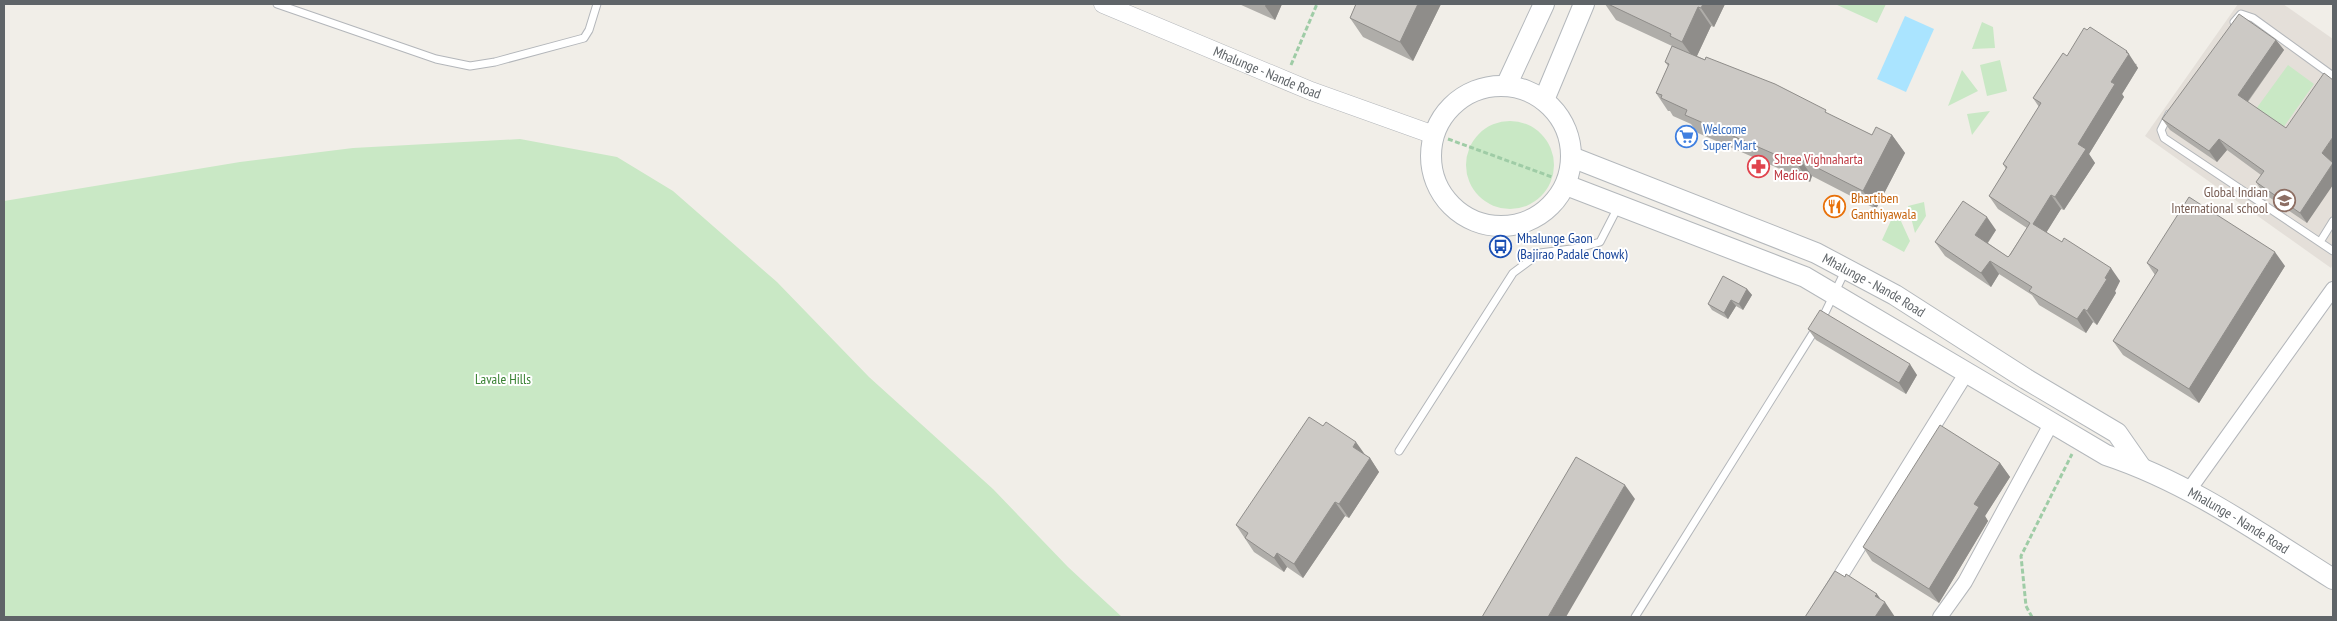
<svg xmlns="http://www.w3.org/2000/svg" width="2337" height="621" font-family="'PT Sans Narrow',sans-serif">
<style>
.education{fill:#e4dfd9}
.green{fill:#c9e8c5}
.water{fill:#aae4ff}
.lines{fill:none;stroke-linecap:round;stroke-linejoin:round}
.service-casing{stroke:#b3b6ba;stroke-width:9}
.minor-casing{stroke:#b3b6ba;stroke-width:16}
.tertiary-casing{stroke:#b3b6ba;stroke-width:19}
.secondary-casing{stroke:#b4b8bc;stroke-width:22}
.path{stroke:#9fcca6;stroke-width:3;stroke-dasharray:5 2.5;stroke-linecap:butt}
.service{stroke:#fff;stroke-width:7}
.minor{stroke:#fff;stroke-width:14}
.tertiary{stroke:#fff;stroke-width:18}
.secondary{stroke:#fff;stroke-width:20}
.wall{fill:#afada9}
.shaded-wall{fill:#8f8d8a}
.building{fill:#ccc9c5;stroke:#8f8d8a}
.labels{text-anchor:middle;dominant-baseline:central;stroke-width:4;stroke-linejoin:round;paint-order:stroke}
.street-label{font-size:14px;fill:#5f6468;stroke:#fff}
.shop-label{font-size:14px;fill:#366cbe;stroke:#fff;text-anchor:start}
.health-label{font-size:14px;fill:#be3a42;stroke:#fff;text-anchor:start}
.education-label{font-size:14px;fill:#785e54;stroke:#fff;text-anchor:end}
.food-label{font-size:14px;fill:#c56008;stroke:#fff;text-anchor:start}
.transit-label{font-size:14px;fill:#164399;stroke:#fff;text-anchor:start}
.park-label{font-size:14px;fill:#3a8234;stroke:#fff}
</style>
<rect width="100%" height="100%" fill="#f1eee8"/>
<path class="education" d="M2238 4H2283L2333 39V264L2331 268 2145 136Z"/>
<path class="green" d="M1835 4H1886L1877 23Z
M1982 22 1993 27 1995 48 1972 49Z
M2000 60 2007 91 1987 96 1980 65Z
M2288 65 2314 84 2283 128 2256 109Z
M1962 70 1978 91 1948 106Z
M1990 111 1972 135 1967 114Z
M1466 165a44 44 0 1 1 88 0a44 44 0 1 1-88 0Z
M520 139 617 157 673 191 777 282 869 377 993 489 1068 567 1122 617H4V201L240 162 353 148Z
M1924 202 1926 216 1915 233 1908 206Z
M1893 216 1900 219 1910 241 1904 252 1882 240Z"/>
<path class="water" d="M1905 16 1934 29 1906 92 1877 79Z"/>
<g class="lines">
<defs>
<path id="service" d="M277 4 436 59 470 66 495 62 584 38 589 30 597 4
M2234 22 2241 14 2253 18 2333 76
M2169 114 2161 130 2164 138 2333 251
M2320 242 2333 221
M1399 451 1513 273 1540 253 1579 248 1600 242 1618 207
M1635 617 1823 317 1846 269"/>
<path id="minor" d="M2189 490 2333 289
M1815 617 1967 372
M1940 617 1965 582 2051 424"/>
<g id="tertiary">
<path id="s1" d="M1103 4 1311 91 1434 135"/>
</g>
<g id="secondary">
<path d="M1506 86 1544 4"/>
<circle cx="1501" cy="156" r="70"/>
<path d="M1544 100 1584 4"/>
<path id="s2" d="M1574 158 1816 253 1895 295 2026 379 2117 433 2140 466"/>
<path id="s3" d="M1566 185 1805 277 2106 455C2188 482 2260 533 2333 579"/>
</g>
</defs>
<use href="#service" class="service-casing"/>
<use href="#minor" class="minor-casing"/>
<use href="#tertiary" class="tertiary-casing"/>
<use href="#secondary" class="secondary-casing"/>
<path class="path" d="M1291 65 1317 4
M1448 139 1552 177
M2032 617 2026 606 2021 556 2072 454"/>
<use href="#service" class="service"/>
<use href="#minor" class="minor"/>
<use href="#tertiary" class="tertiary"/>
<use href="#secondary" class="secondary"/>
</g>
<path class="wall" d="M1239 4H1282L1275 20Z
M1356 4H1441L1413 61 1363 37 1350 18Z
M1605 4H1725L1714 27 1711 26 1697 56 1829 115 1872 135H1892L1905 153 1876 209 1812 176 1810 182 1698 133 1691 124 1673 116 1670 111H1668L1656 93 1668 66 1665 62 1672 46 1616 20Z
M2276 40 2284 50 2248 102 2332 161 2307 223 2263 193 2256 182 2261 175 2227 150 2217 162 2170 130 2162 119Z
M2067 56 2137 64 2136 65 2138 68 2122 94 2124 97 2089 154 2095 163 2064 210 2061 209 2046 232 2120 281 2115 291 2116 293 2097 325 2093 322 2086 333 2039 305 2032 295 1999 274 1991 287 1945 256 1935 242 1996 230 1988 243 2008 257 2027 228 1998 209 1989 196 2006 169 2003 164 2039 107 2033 98Z
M2147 263 2285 266 2199 403 2123 355 2113 341 2155 275Z
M1747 289 1752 295 1743 310 1736 306 1728 319 1712 310 1708 304Z
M1808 329 1917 375 1906 394 1816 340Z
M1366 456 1370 458 1379 472 1349 518 1345 516 1303 578 1287 567 1284 572 1254 552 1236 525Z
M2000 463 2010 477 1985 516 1988 521 1939 603 1872 561 1863 547Z"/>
<path class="shaded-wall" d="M1266 4H1282L1275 20 1265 6Z
M1418 4H1441L1413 61 1400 42Z
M1703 4H1725L1714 27 1701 8Z
M1698 7 1711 26 1695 60 1682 42Z
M2276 40 2284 50 2245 105 2238 95Z
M2127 51 2138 68 2122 94 2124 97 2089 154 2095 163 2064 210 2055 197 2078 144Z
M1892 135 1905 153 1876 209 1863 191Z
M2333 137V159L2330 164 2322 153Z
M2219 139 2227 150 2217 162 2209 151Z
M1800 159 1812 176 1810 182 1797 164Z
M2333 163V185L2307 223 2300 213Z
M2051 195 2061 209 2043 238 2033 224Z
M1987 217 1996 230 1984 248 1975 235Z
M2275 252 2285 266 2199 403 2189 389Z
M1990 261 1999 274 1991 287 1981 273Z
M2111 268 2120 281 2115 291 2116 293 2097 325 2087 311 2105 278Z
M1747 289 1752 295 1743 310 1739 304Z
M1731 300 1736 306 1728 319 1724 313Z
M2084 309 2093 322 2086 333 2077 319Z
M1910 364 1917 375 1906 394 1899 383Z
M1356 442 1366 456 1353 447Z
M1370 458 1379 472 1349 518 1339 504Z
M2000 463 2010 477 1985 516 1988 521 1939 603 1929 589 1974 504Z
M1625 485 1635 499 1566 617H1548Z
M1335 502 1345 516 1303 578 1294 564Z
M1277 553 1287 567 1284 572 1274 558Z
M1877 594 1884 604 1885 602 1895 617H1875V596Z"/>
<path class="building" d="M1356 4H1418L1400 42 1350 18Z
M1608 4H1703L1701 8 1698 7 1682 42 1670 36 1671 34Z
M2239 14 2276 40 2238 95 2286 128 2324 73 2333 80V137L2322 153 2333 163 2300 213 2256 182 2264 171 2219 139 2209 151 2162 119Z
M2090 27 2127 51 2126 52 2129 54 2111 82 2115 84 2078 144 2086 149 2055 197 2051 195 2033 224 2062 242 2064 238 2111 268 2105 278 2107 279 2087 311 2084 309 2077 319 2029 291 2032 287 1990 261 1981 273 1935 242 1963 201 1987 217 1975 235 2008 257 2010 255 2030 223 1989 196 2007 167 2003 164 2041 103 2033 98 2063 53 2067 56 2084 28 2087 30Z
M1672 46 1705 60 1706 57 1775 84 1826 110 1825 112 1872 135 1876 127 1892 135 1863 191 1800 159 1797 164 1685 115 1687 110 1661 98 1662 95 1656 93 1669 64 1665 62Z
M2189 197 2275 252 2189 389 2113 341 2158 270 2147 263Z
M1723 276 1747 289 1739 304 1731 300 1724 313 1708 304Z
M1820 310 1910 364 1899 383 1808 329Z
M1309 417 1323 426 1326 422 1356 442 1353 447 1370 458 1339 504 1335 502 1294 564 1277 553 1274 558 1245 538 1248 533 1236 525Z
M1940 425 2000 463 1974 504 1979 507 1929 589 1863 547Z
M1576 457 1625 485 1548 617H1482Z
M1835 571 1845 577 1846 574 1877 594 1875 596 1885 602 1875 617H1805Z"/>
<defs>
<symbol id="supermarket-ring" viewBox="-11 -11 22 22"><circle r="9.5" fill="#fff" stroke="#3f7fe0" stroke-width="1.5"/><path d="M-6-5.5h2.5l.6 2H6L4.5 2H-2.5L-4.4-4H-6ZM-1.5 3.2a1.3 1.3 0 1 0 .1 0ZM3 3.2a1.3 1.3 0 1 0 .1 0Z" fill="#3f7fe0"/></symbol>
<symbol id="pharmacy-ring" viewBox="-11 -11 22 22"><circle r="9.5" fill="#fff" stroke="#e0444e" stroke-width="1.5"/><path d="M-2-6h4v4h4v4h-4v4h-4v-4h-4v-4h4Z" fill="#e0444e"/></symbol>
<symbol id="school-ring" viewBox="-11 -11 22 22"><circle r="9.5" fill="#fff" stroke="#8d6e63" stroke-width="1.5"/><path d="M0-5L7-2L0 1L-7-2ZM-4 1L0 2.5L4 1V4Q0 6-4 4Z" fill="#8d6e63"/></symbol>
<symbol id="restaurant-ring" viewBox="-11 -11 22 22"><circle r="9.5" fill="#fff" stroke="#e8710a" stroke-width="1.5"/><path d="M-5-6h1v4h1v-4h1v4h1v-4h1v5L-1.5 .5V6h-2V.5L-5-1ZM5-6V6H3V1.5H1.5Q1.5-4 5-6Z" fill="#e8710a"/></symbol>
<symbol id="bus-ring" viewBox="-11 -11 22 22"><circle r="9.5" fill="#fff" stroke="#1a4fb4" stroke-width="1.5"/><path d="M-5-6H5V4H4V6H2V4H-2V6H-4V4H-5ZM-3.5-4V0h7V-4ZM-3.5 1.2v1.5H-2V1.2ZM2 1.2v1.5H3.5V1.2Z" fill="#1a4fb4"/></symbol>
</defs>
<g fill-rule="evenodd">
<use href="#supermarket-ring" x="1674" y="124" width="25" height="25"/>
<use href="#pharmacy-ring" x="1746" y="154" width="25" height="25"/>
<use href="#school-ring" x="2272" y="188" width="25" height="25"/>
<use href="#restaurant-ring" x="1822" y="194" width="25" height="25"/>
<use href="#bus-ring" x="1488" y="234" width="25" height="25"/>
</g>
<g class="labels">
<g class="street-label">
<text stroke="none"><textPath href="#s1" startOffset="178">Mhalunge - Nande Road</textPath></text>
<text stroke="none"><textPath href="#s2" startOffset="326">Mhalunge - Nande Road</textPath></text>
<text stroke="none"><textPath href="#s3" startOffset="754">Mhalunge - Nande Road</textPath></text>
</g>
<g class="shop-label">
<text x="1703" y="129">Welcome<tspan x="1703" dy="16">Super Mart</tspan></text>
</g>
<g class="health-label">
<text x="1774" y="159">Shree Vighnaharta<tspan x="1774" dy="16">Medico</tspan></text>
</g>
<g class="education-label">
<text x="2268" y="192">Global Indian<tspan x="2268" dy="16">International school</tspan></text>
</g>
<g class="food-label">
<text x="1851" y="198">Bhartiben<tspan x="1851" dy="16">Ganthiyawala</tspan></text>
</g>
<g class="transit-label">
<text x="1517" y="238">Mhalunge Gaon<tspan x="1517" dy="16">(Bajirao Padale Chowk)</tspan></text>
</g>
<g class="park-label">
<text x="503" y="379">Lavale Hills</text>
</g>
</g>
<rect width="2337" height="621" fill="none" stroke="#5f6468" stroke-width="10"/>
</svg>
